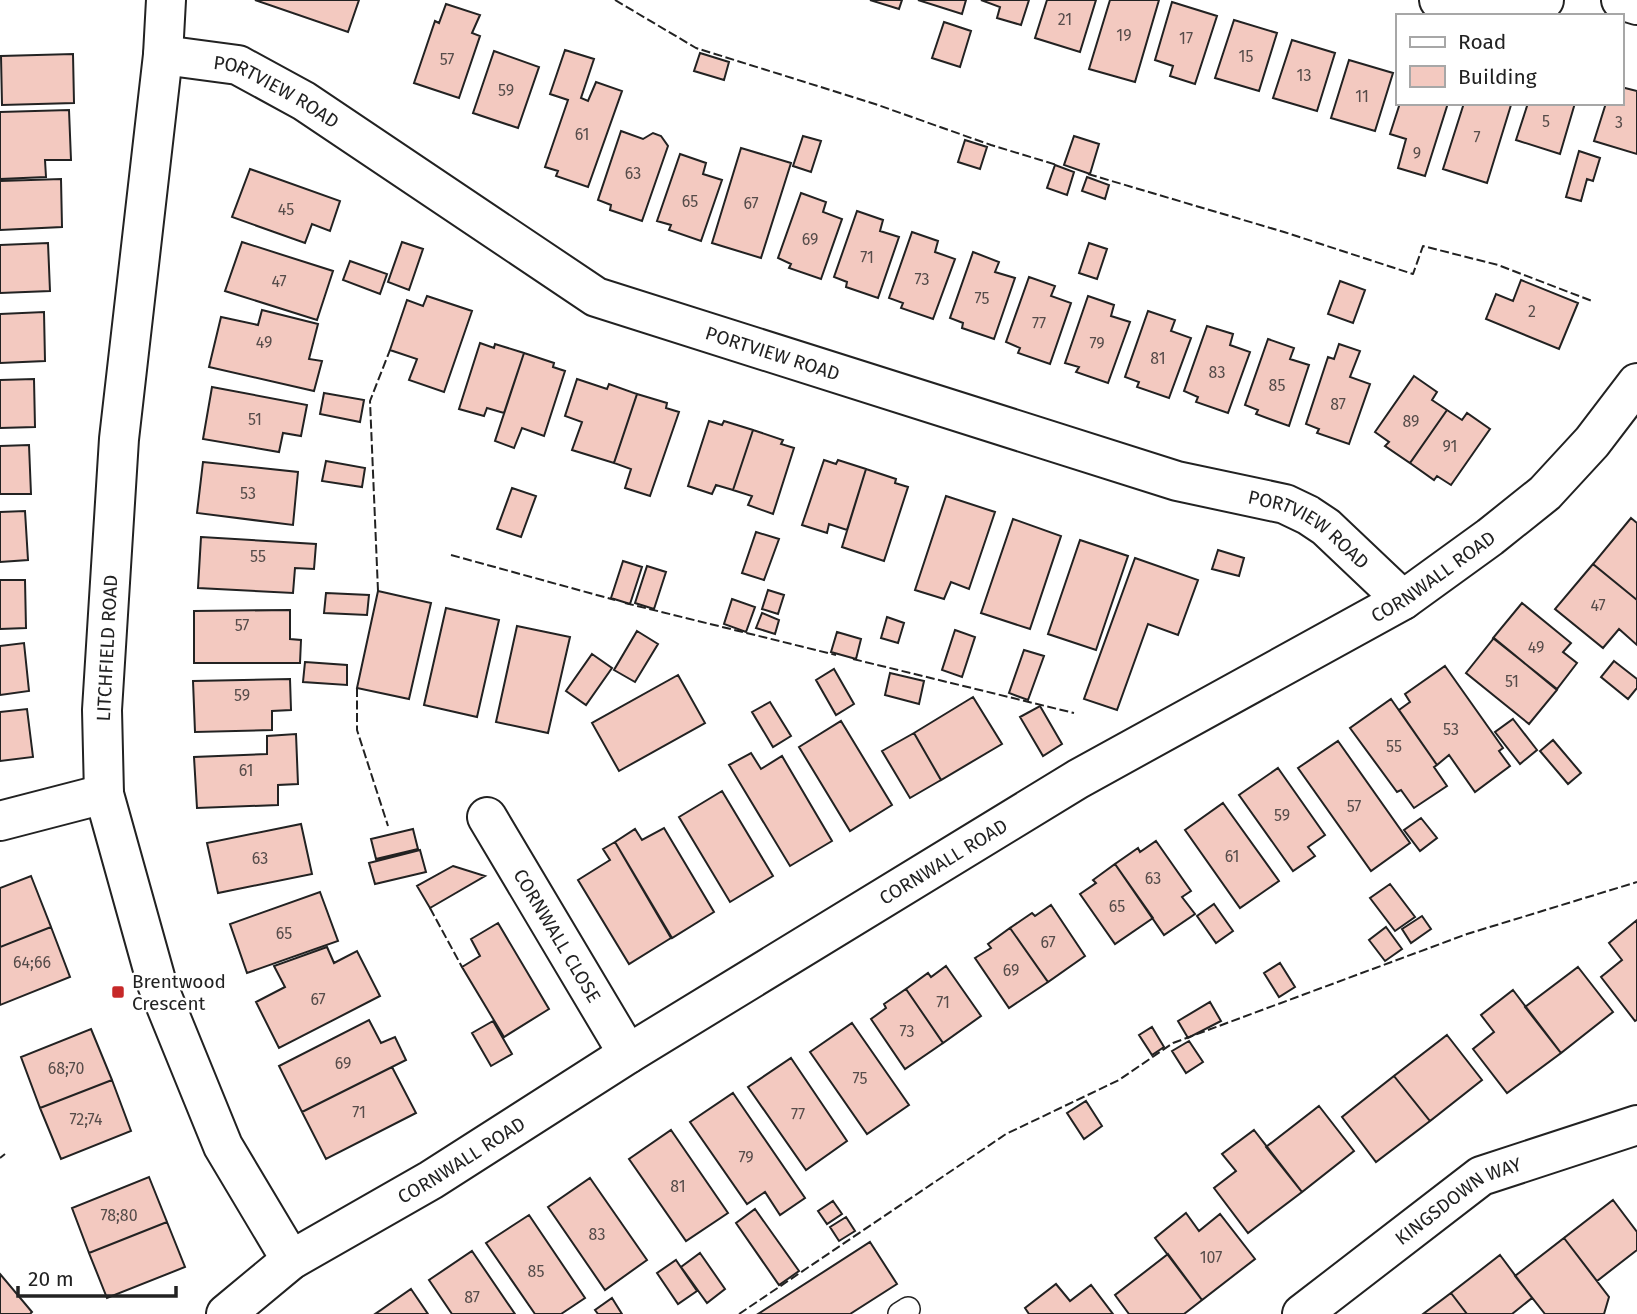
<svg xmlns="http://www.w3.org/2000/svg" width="1637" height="1314" font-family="'Fira Sans',sans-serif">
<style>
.building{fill:#f3c9c0;stroke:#222;stroke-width:2}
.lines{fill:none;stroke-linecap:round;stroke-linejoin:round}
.service-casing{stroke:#222;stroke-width:26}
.minor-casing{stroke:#222;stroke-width:42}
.service{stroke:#fff;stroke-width:23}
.minor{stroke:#fff;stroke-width:38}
.fence{stroke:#222;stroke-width:2;stroke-dasharray:9 3.5;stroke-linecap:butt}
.poi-dot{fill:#c62828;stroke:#fff;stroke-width:2.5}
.labels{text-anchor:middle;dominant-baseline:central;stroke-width:5;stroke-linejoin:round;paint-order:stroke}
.number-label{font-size:16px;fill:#564c4a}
.street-label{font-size:19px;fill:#222;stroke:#fff}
.poi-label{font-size:19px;fill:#222;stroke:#fff;text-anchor:start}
</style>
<rect width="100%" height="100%" fill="#fff"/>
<path class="building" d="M255 0H359L348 32Z
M870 0H902L899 9Z
M918 0H966L962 14Z
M981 0H1029L1021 25 997 18 1000 7Z
M1047 0H1096L1080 52 1035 38Z
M1110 0H1159L1135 82 1089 69Z
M1172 2 1217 16 1195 84 1170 76 1173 66 1155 60Z
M446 4 480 15 472 33 480 36 459 98 414 83 435 21 439 23Z
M1234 20 1277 33 1259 91 1215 78Z
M944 22 971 31 960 67 932 58Z
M1292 40 1335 53 1317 111 1273 98Z
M565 50 594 59 581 98 588 101 596 82 622 91 588 187 556 176 558 171 545 167 568 100 550 94Z
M494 51 539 67 518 128 473 113Z
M700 53 729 62 724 80 694 71Z
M73 54 74 103 2 105 1 56Z
M1349 60 1393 73 1375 131 1331 118Z
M1621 87 1637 91V154L1594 141 1606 103H1621Z
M1400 103H1448L1425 176 1398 168 1406 139 1390 134Z
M1464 103 1511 105 1487 183 1443 169Z
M1528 103H1575L1560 154 1516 140Z
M69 110 71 160H45L46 177 0 179V112Z
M621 131 643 139 653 133 661 136 668 146 642 221 610 210 611 205 598 200Z
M803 136 821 141 811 172 793 166Z
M1074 136 1099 144 1090 174 1064 165Z
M965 140 987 147 980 169 958 162Z
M741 148 791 163 761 258 712 243Z
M1579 151 1600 158 1593 181 1587 179 1581 201 1566 197Z
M680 154 706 163 703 174 722 180 701 241 669 230 671 225 657 221Z
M1055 165 1074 172 1067 195 1047 188Z
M250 169 340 201 330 231 312 224 305 243 232 217Z
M1087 177 1109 185 1105 199 1082 191Z
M61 179 62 227 0 230V181Z
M801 193 826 202 823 212 842 219 821 279 789 268 791 264 778 258Z
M857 211 883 220 880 231 899 237 878 298 846 287 847 282 834 277Z
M912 232 938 241 935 252 955 259 933 319 901 308 903 303 889 298Z
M242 242 333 271 317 320 225 291Z
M402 242 423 249 409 290 388 282Z
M48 243 50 291 0 293V245Z
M1089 243 1107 249 1097 279 1079 273Z
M973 252 999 262 995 272 1015 278 994 339 962 328 963 323 950 318Z
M350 261 387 274 380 294 343 280Z
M1029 277 1055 286 1051 296 1071 303 1050 364 1018 353 1020 348 1006 342Z
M1521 280 1578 303 1559 349 1486 319 1496 294 1513 301Z
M1340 281 1365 290 1353 323 1328 314Z
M427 296 472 311 444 392 409 380 417 359 390 350 407 300 423 306Z
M1088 296 1114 305 1111 316 1130 322 1108 383 1076 372 1079 367 1065 363Z
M262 310 318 324 309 359 322 361 314 391 209 367 221 317 258 325Z
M1148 311 1175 320 1171 331 1191 338 1169 398 1137 387 1139 382 1125 377Z
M44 312 45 361 0 363V314Z
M1207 326 1233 334 1230 345 1250 352 1228 413 1196 402 1198 397 1184 391Z
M1268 339 1294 348 1290 359 1309 365 1289 426 1256 414 1258 410 1245 405Z
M480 343 494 348 495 344 524 353 504 413 487 408 484 416 459 409Z
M1339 344 1360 351 1350 377 1370 384 1349 444 1317 433 1319 429 1306 424 1328 357 1334 359Z
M524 353 554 363 553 367 565 371 544 436 522 428 514 448 495 441Z
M1414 376 1437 392 1432 400 1447 410 1410 463 1385 446 1389 442 1375 432Z
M34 379 35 427 0 428V380Z
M577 379 607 389 609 384 637 394 614 463 572 450 582 422 565 416Z
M212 387 307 405 301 436 283 433 279 452 203 439Z
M324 393 364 400 360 422 320 414Z
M637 394 667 403 666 408 679 412 650 496 625 488 631 469 614 463Z
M1447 410 1462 420 1467 413 1490 429 1451 485 1437 476 1434 480 1410 463Z
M709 421 722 425 724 421 753 430 733 490 716 485 712 494 688 486Z
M753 430 783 440 781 444 794 448 773 514 748 505 752 496 733 490Z
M29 445 31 494H0V446Z
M824 460 836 464 838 460 866 469 847 530 829 524 827 533 802 525Z
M326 461 365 468 362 487 322 481Z
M203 462 298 472 293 525 197 513Z
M866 469 896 479 895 483 908 487 884 561 842 547Z
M512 488 536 496 521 537 497 529Z
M946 496 995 512 969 589 951 582 944 599 915 590Z
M25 511 28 560 0 562V512Z
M1631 518 1637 523V600L1593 564Z
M1013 519 1061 536 1030 629 981 613Z
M756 532 779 539 764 580 742 573Z
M201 537 316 544 314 569 295 568 293 593 198 588Z
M1080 540 1128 556 1096 650 1048 634Z
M1218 550 1244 558 1239 576 1212 569Z
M1135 558 1198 580 1178 635 1148 624 1117 710 1084 699Z
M623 561 642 567 630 604 611 598Z
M1593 564 1637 600V645L1619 629 1603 648 1555 609Z
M647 566 666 572 654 609 635 603Z
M0 580H25L26 628 0 629Z
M768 590 784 595 778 614 762 609Z
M378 591 431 603 409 699 357 688Z
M326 593 369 595 367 615 324 613Z
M732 599 755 607 746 632 724 624Z
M1522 603 1571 643 1563 652 1577 663 1557 689 1493 638Z
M446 608 499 620 477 717 424 705Z
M290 610V639L301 640 300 663H194V611Z
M762 613 779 620 775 634 756 628Z
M887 617 904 623 898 643 881 638Z
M517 626 570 637 548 733 496 722Z
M955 630 975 637 962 677 942 670Z
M637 631 658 644 635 682 614 670Z
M837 632 861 639 856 659 831 652Z
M1494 638 1557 690 1529 724 1466 673Z
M24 643 29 691 0 695V646Z
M1024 650 1044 656 1028 700 1009 693Z
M592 654 612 668 586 705 566 691Z
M1614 661 1637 679V688L1628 699 1601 677Z
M305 662 347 665V685L303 682Z
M1445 666 1503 748 1499 751 1510 766 1475 792 1449 755 1437 765 1399 710 1410 702 1405 694Z
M834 669 854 704 836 715 816 680Z
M890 673 924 681 919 704 885 695Z
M678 675 705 723 619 771 592 723Z
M290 679 291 710 272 711V730L195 732 193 681Z
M973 697 1002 744 941 780 914 733Z
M1391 699 1437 765 1434 767 1447 786 1414 808 1401 790 1397 792 1350 728Z
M770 702 791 736 773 747 752 712Z
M1040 706 1062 744 1043 756 1020 717Z
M27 709 33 757 0 761V712Z
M1513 719 1537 750 1520 764 1495 732Z
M841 721 892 805 850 831 799 747Z
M914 733 941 780 910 798 882 751Z
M296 734 298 784 278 785V805L197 808 194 757 267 754V736Z
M1553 740 1581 773 1568 784 1540 751Z
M1338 741 1410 843 1371 871 1298 768Z
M751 753 761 769 782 756 832 841 790 866 729 765Z
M1278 768 1325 835 1308 847 1315 856 1293 871 1239 795Z
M722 791 773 876 730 902 679 817Z
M1223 803 1279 881 1240 908 1185 830Z
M1421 818 1437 838 1420 851 1404 830Z
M301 824 312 874 218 893 207 843Z
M664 828 714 912 672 938 615 842 635 829 642 840Z
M413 829 418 849 376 859 371 839Z
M1156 841 1191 891 1182 897 1195 914 1164 935 1115 864 1138 848 1140 852Z
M615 842 671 938 629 964 578 880 610 860 603 849Z
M420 850 426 872 375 884 369 863Z
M1115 864 1153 918 1115 944 1080 894 1096 883 1093 880Z
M453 866 485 876 430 908 417 886Z
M31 876 51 927 0 947V888Z
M1390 884 1415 917 1395 931 1370 898Z
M320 892 338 941 247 973 230 924Z
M1214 904 1233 931 1216 943 1197 916Z
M1051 905 1085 956 1048 982 1010 928 1032 913 1035 916Z
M1422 916 1431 929 1411 943 1402 929Z
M1637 920V1020L1635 1021 1601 977 1622 960 1609 943Z
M498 923 549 1009 504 1037 462 967 480 956 471 939Z
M51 927 70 977 0 1005V947Z
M1386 927 1402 949 1385 961 1369 940Z
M1010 928 1048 982 1009 1008 975 958 991 948 988 944Z
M327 947 334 963 357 951 380 996 279 1048 256 1002 285 987 274 966Z
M1280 963 1295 987 1279 997 1264 973Z
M946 966 981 1016 943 1043 906 989 928 973 931 977Z
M1578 967 1613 1012 1561 1053 1525 1007Z
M906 989 943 1043 905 1069 871 1019 886 1008 884 1004Z
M1513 990 1561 1053 1507 1093 1473 1049 1494 1032 1481 1015Z
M1210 1002 1221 1021 1188 1038 1178 1021Z
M369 1020 381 1043 395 1037 406 1060 302 1112 279 1066Z
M493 1021 512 1054 491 1066 472 1033Z
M852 1023 909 1105 867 1134 810 1052Z
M1152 1027 1164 1047 1152 1055 1139 1035Z
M91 1029 112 1080 40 1108 21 1057Z
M1447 1035 1482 1080 1430 1121 1394 1076Z
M1189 1041 1203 1062 1186 1073 1172 1051Z
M791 1058 847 1141 806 1170 748 1087Z
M392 1067 416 1113 326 1159 302 1112Z
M1394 1076 1430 1121 1376 1162 1342 1117Z
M112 1080 131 1131 61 1159 40 1108Z
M733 1093 805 1198 780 1215 765 1192 747 1204 690 1122Z
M1086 1101 1102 1126 1084 1139 1067 1113Z
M1319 1106 1354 1151 1302 1192 1266 1147Z
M671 1130 728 1213 686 1241 629 1159Z
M1254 1130 1302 1192 1248 1233 1214 1188 1236 1171 1222 1154Z
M149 1177 167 1222 89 1253 72 1208Z
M590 1178 647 1260 605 1290 548 1207Z
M1613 1200 1637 1232V1250L1597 1281 1564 1238Z
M833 1201 842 1214 827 1224 818 1211Z
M755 1209 799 1271 779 1285 736 1223Z
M1186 1213 1199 1231 1220 1214 1255 1259 1202 1300 1155 1238Z
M529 1215 585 1298 561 1314H535L486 1243Z
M846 1217 855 1231 839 1241 830 1227Z
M167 1222 185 1267 107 1298 89 1253Z
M1564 1238 1609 1297 1604 1314H1545L1515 1276Z
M870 1242 897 1284 850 1314H758Z
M472 1251 515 1314H452L429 1280Z
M700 1253 725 1289 707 1303 681 1267Z
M1168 1254 1202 1300 1184 1314H1129L1115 1295Z
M1500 1255 1532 1298 1512 1314H1467L1451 1293Z
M676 1260 697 1291 678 1304 657 1273Z
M0 1274 32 1312 30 1314H0Z
M1056 1284 1070 1301 1091 1285 1113 1314H1029L1025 1308Z
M411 1289 428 1314H375Z
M1451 1293 1467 1314H1423Z
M612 1298 622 1314H598L595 1310Z"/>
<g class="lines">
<defs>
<path id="service" d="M900 1314 908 1309"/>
<g id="minor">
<path d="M166 0 163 55 119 439 102 710 104 794 157 984 223 1146 291 1260"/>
<path d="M1439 0 1445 2 1544 0"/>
<path d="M1621 0 1637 5"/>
<path id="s1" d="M163 55 238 65 304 101 596 297 1177 481 1285 504 1308 515 1326 527 1403 600"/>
<path id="s2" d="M487 817 628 1054"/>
<path d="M0 821 104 794"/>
<path id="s3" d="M226 1314 291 1260 431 1180 628 1054 1078 779 1403 600 1490 537 1545 493 1592 442 1637 383"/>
<path id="s4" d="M1302 1314 1481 1176 1637 1125"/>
</g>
</defs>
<use href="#service" class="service-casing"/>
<use href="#minor" class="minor-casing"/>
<use href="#service" class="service"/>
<use href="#minor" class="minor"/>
<path class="fence" d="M615 0 696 48 875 104 991 145 1057 165
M1088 174 1284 232 1413 274 1423 246 1498 265 1592 301
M451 555 615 600
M378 591 370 401 390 350
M625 603 836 655
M853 659 1074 713
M357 688V730L388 826
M430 908 462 967
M0 1158 5 1154
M739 1314 1006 1134 1119 1080 1173 1043 1467 934 1637 882"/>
</g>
<rect class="poi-dot" x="111" y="985" width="14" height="14" rx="3.5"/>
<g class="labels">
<g class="number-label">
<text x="1065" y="19">21</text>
<text x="1124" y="35">19</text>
<text x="1186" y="38">17</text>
<text x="1246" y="56">15</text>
<text x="447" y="59">57</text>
<text x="1304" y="75">13</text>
<text x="506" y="90">59</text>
<text x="1362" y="96">11</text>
<text x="1546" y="121">5</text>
<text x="1619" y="122">3</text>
<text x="582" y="134">61</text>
<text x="1477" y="137">7</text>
<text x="1417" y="153">9</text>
<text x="633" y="173">63</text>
<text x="690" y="201">65</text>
<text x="751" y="203">67</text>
<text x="286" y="209">45</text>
<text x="810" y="239">69</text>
<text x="867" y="257">71</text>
<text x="922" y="279">73</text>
<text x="279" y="281">47</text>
<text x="982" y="298">75</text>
<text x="1532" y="311">2</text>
<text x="1039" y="323">77</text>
<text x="264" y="342">49</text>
<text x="1097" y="343">79</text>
<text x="1158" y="358">81</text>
<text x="1217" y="372">83</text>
<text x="1277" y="385">85</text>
<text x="1338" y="404">87</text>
<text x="255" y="419">51</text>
<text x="1411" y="421">89</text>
<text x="1450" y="446">91</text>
<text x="248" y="493">53</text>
<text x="258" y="556">55</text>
<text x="1598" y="605">47</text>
<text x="242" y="625">57</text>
<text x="1536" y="647">49</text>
<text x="1512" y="681">51</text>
<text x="242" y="695">59</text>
<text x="1451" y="729">53</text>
<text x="1394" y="746">55</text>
<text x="246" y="770">61</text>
<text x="1354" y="806">57</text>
<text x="1282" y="815">59</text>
<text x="1232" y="856">61</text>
<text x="260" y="858">63</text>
<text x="1153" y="878">63</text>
<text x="1117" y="906">65</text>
<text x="284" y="933">65</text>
<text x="1048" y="942">67</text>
<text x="32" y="962">64;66</text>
<text x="1011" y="970">69</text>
<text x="318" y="999">67</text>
<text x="943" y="1002">71</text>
<text x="907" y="1031">73</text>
<text x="343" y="1063">69</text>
<text x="66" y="1068">68;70</text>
<text x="860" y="1078">75</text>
<text x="359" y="1112">71</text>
<text x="798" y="1114">77</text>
<text x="86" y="1119">72;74</text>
<text x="746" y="1157">79</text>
<text x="678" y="1186">81</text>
<text x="119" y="1215">78;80</text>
<text x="597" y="1234">83</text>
<text x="1211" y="1257">107</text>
<text x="536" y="1271">85</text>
<text x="472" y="1297">87</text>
</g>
<g class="street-label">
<text stroke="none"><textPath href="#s1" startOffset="121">PORTVIEW ROAD</textPath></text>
<text stroke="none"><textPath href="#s1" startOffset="688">PORTVIEW ROAD</textPath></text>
<text stroke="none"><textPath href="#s1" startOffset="1255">PORTVIEW ROAD</textPath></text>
<text stroke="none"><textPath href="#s3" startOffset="1416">CORNWALL ROAD</textPath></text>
<text transform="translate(107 648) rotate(-87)">LITCHFIELD ROAD</text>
<text stroke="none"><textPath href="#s3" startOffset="849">CORNWALL ROAD</textPath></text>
<text stroke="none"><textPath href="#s2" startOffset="138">CORNWALL CLOSE</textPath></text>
<text stroke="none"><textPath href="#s3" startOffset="282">CORNWALL ROAD</textPath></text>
<text stroke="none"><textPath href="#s4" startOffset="194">KINGSDOWN WAY</textPath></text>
</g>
<g class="poi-label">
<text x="132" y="981">Brentwood<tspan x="132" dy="22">Crescent</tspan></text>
</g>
</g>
<rect x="1396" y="14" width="228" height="91" fill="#ffffff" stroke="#a7a7a7" stroke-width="2"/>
<rect x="1410" y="37" width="35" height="10" fill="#ffffff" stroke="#a7a7a7" stroke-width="2"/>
<text x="1458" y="49" font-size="21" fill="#222222">Road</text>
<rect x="1410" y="66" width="35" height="21" fill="#f3c9c0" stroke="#a7a7a7" stroke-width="2"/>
<text x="1458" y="84" font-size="21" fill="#222222">Building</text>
<path d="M18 1286v10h158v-10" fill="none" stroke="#222222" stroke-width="3.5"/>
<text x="28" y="1286" font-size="21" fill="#222222" stroke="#ffffff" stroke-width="5" paint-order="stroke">20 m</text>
</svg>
